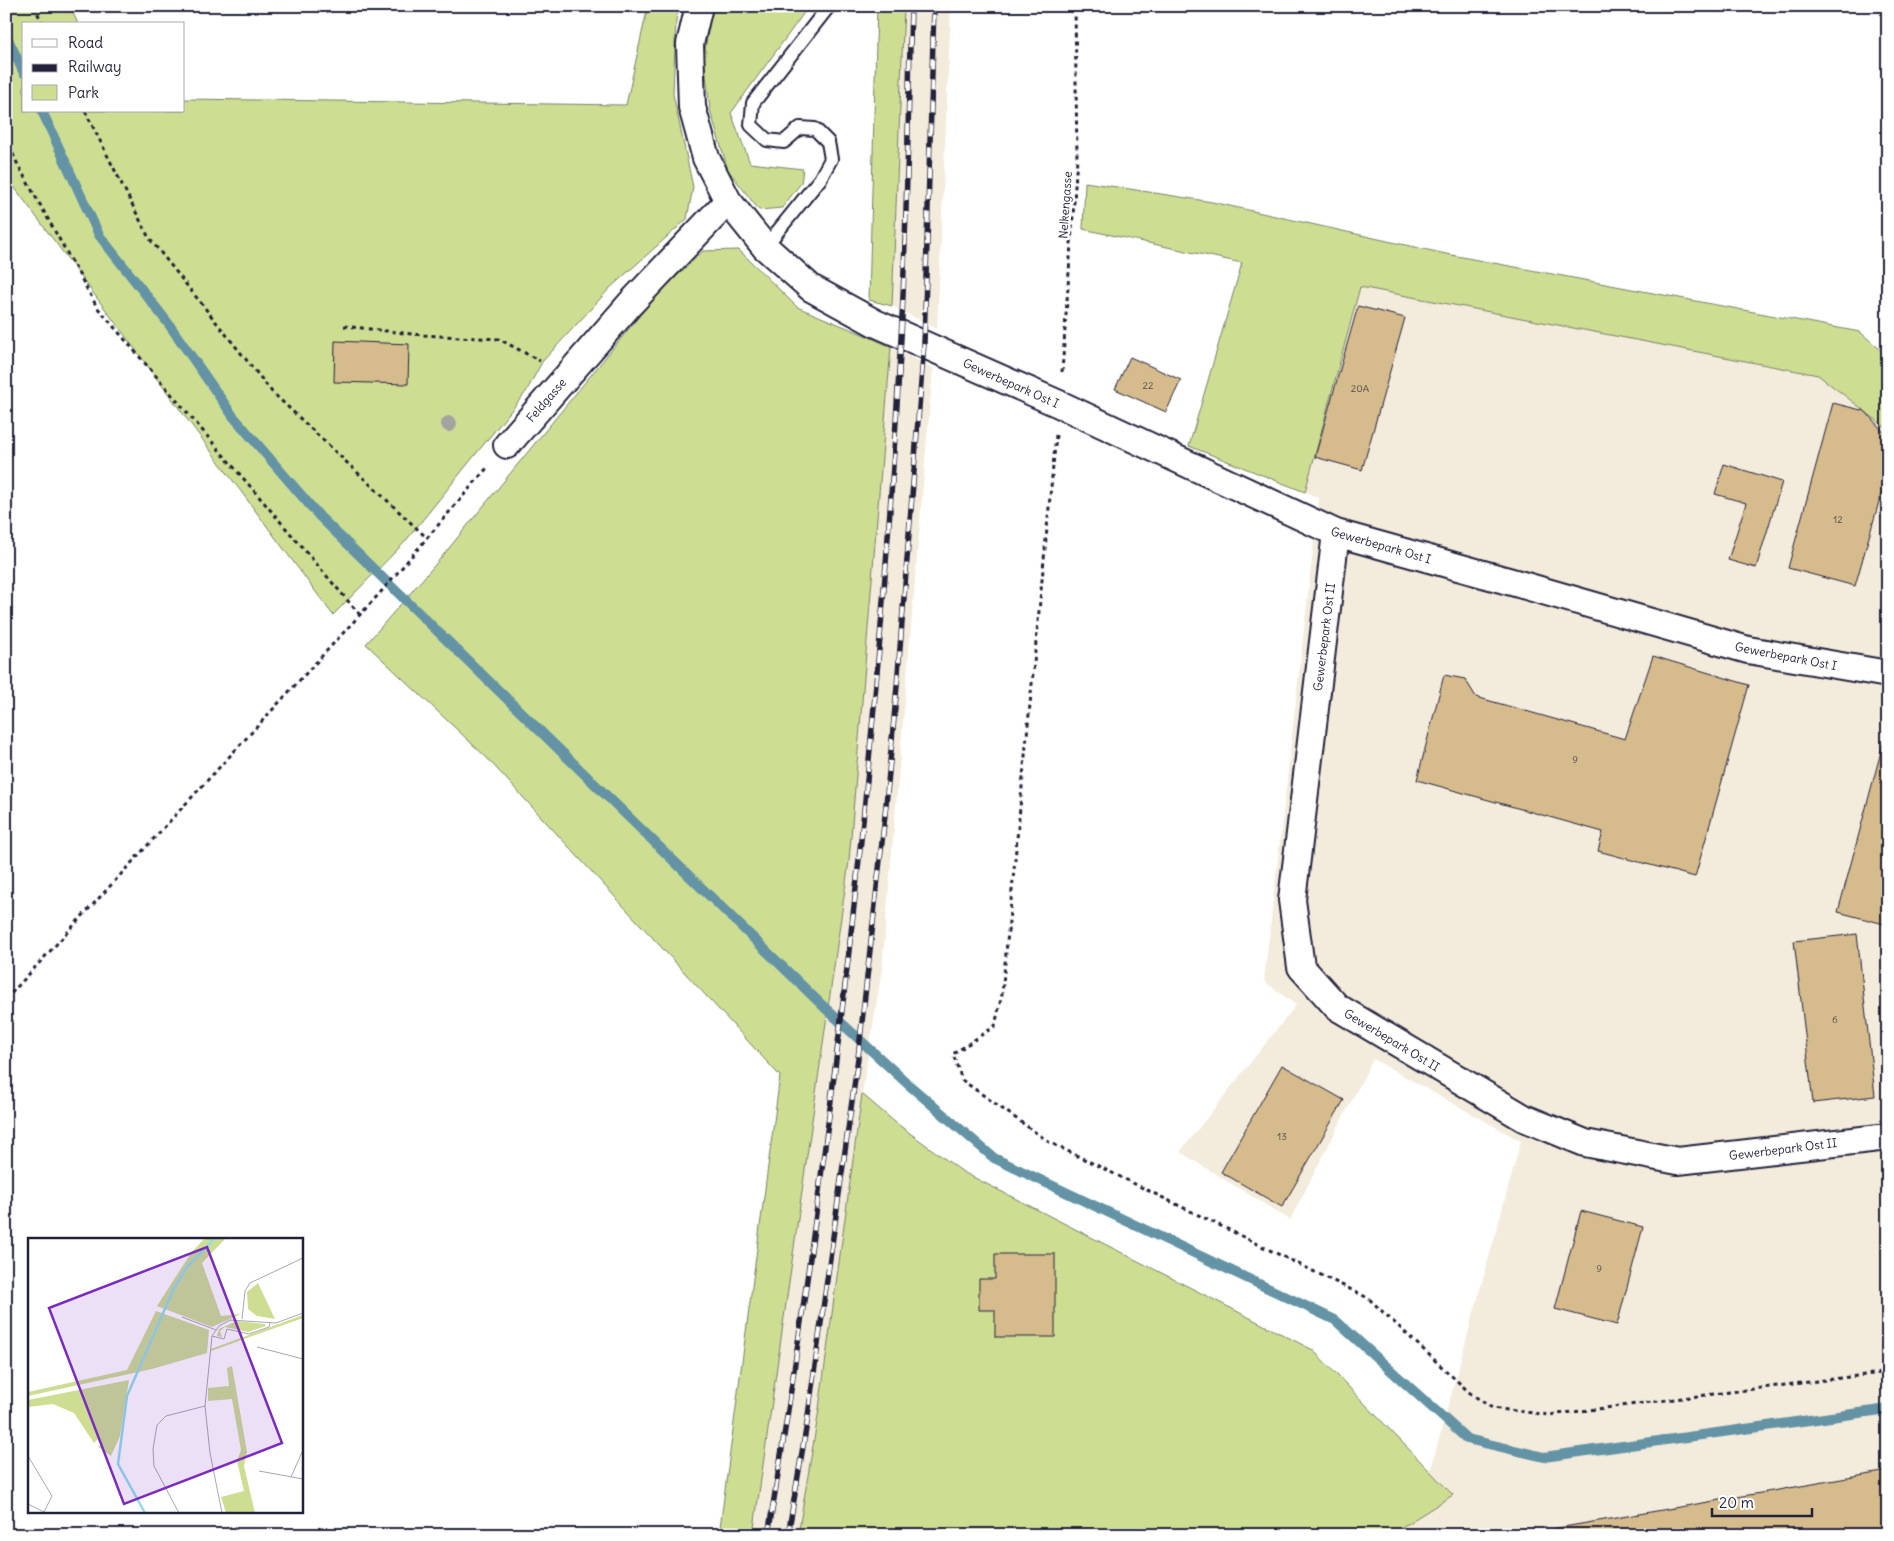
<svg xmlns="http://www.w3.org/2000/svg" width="1894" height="1541" font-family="Delius,sans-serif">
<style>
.built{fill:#f3ebdc}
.green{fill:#cdde93;stroke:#788067}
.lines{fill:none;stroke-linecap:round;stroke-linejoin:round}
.stream{stroke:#6393a5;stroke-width:10}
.building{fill:#d6bb8c;stroke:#22223b}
.lane-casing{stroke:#22223b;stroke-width:16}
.street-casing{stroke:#22223b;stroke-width:30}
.path{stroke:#22223b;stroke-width:3;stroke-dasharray:4 4;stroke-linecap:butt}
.lane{stroke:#fff;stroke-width:12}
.street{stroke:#fff;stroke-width:26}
.rail-casing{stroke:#22223b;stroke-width:5.5}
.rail{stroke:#fff;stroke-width:4;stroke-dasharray:11;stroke-linecap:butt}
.tree{fill:#a2a4a2}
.labels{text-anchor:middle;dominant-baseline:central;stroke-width:5;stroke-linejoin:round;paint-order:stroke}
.number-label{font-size:10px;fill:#4f484f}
.street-label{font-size:12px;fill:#22223b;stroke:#fff}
.inset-river{fill:none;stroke:#8fdfeb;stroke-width:2.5}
.inset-road{fill:none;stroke:#a7a7b1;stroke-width:1}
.view{fill:#7b2cbf;fill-opacity:0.15;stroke:#7b2cbf;stroke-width:2.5}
.inset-edge{fill:none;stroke:#22223b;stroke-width:2.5}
</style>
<rect width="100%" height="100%" fill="#fff"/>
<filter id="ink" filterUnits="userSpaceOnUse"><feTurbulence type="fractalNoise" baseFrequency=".02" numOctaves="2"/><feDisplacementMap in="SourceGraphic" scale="10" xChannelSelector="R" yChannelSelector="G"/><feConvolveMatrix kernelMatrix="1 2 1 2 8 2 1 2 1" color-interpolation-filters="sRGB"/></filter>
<g filter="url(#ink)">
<path class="built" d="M904 6H951L937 329 892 306Z
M1360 287 1818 375 1888 429V1535H1389L1453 1495 1430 1472 1521 1141 1373 1059 1290 1220 1180 1152 1296 1005 1264 981 1319 498 1305 492Z
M891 347 933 368 882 969 862 1094 818 1416 798 1535H753L849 861Z"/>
<path class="green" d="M6 6H70L78 24H24V111H184V99L626 105 648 6H679L676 20 673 94 693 187 687 219 610 288 542 362 526 392 404 543 333 615 6 176Z
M712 6H809L731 113 750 163 803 169 801 183 782 208 759 210 728 170 710 110 704 56Z
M877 6H904L892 306 869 300Z
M1085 182 1212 202 1446 254 1860 332 1888 356V429L1818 375 1360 287 1305 492 1189 446 1242 263 1083 229Z
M739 250 797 307 867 336 891 347 849 861 753 1535H719L780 1076 486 757 366 644 440 559 655 297 703 251Z
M862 1094 896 1123 963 1172 1313 1350 1453 1495 1389 1535H798L818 1416Z"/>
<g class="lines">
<path class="stream" d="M6 35 24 73
M42 111 99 235 168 323 233 416 320 517 823 1006 909 1085 994 1158 1335 1320 1467 1439 1544 1457 1888 1409"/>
</g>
<path class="building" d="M1358 306 1405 318 1362 470 1315 457Z
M335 341 409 344 408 384 334 382Z
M1130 357 1181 380 1166 412 1115 389Z
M1833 403 1865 411 1888 437V470L1855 586 1788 568Z
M1724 464 1782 482 1756 568 1728 560 1746 503 1715 494Z
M1653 656 1749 685 1695 877 1598 851 1603 832 1417 780 1444 675 1465 679 1476 697 1625 739Z
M1883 744 1888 745V925L1838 912Z
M1857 934 1875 1096 1813 1103 1794 941Z
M1282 1065 1344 1100 1282 1207 1221 1172Z
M1581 1211 1643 1227 1617 1325 1555 1309Z
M995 1254H1055V1337H995V1310H979V1279H995Z
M1888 1471V1535H1553L1552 1529Z"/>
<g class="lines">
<defs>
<path id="lane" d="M765 247 820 179 831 159 828 142 815 129 800 128 784 142 767 140 751 125 753 103 829 6"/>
<path id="street" d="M699 6 690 44 692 107 706 158 728 201 765 247 811 288 875 323 1059 404 1336 533 1519 584 1748 650 1888 674
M507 445 630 304 728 201
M1336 533 1292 900 1301 967 1337 1007 1524 1118 1585 1143 1678 1161 1888 1137"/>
</defs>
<use href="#lane" class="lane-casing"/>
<use href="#street" class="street-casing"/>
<path class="path" d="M34 6 43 24
M85 111 149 238 272 392 427 538
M6 139 18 165 97 307 360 615
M344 326 421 335 499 339 540 361
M1062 372 1077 158 1075 6
M1056 435 1002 994 995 1026 953 1054 962 1080 1049 1142 1368 1298 1470 1393 1492 1408 1549 1415 1888 1372
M6 999 380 593 487 468"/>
<use href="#lane" class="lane"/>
<use href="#street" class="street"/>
<defs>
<path id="rail" d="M768 1535C787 1423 803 1311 818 1199 857 913 885 626 901 338 907 228 908 117 911 6
M788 1535 807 1423 858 1058 885 815 897 686 924 344 934 6"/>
</defs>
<use href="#rail" class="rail-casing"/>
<use href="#rail" class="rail"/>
</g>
<circle class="tree" cx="449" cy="424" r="8"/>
</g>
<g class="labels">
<g class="number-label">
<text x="1148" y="385">22</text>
<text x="1360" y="388">20A</text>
<text x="1838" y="519">12</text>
<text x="1575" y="759">9</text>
<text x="1835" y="1019">6</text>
<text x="1282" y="1136">13</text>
<text x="1599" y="1268">9</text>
</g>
<g class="street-label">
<text transform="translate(1065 205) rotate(-86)">Nelkengasse</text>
<text transform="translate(1011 383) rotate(24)">Gewerbepark Ost I</text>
<text transform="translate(546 400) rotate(-49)">Feldgasse</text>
<text transform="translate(1381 545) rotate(16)">Gewerbepark Ost I</text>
<text transform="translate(1324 637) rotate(-83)">Gewerbepark Ost II</text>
<text transform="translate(1786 656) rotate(11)">Gewerbepark Ost I</text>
<text transform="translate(1392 1040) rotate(31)">Gewerbepark Ost II</text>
<text transform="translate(1783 1149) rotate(-7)">Gewerbepark Ost II</text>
</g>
</g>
<g transform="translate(28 1238)">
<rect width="275" height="275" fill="#fff"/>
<path d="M177 0H198L174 25 193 78 213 76 184 89 129 68 163 15ZM230 45 247 81 229 78 220 71 219 54ZM128 73 181 92 179 115 124 131 0 158V154L99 132ZM275 77V80L183 113V111ZM209 83 237 86 238 88 220 94 197 89 192 93 194 99 189 98 191 91ZM204 128 219 214 216 228 227 275H198L193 259 216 253 209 223 213 212 204 161 180 163V150L201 148 199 130ZM101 142 92 198 83 218 70 209 73 206 70 201 66 205 46 175 25 166 0 169V162Z" fill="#cdde93"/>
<path class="inset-river" d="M117 275 90 226 99 158 146 50 159 29 187 0"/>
<path class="inset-road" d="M154 79 188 92M214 81 217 53 222 45 275 20M184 98 196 101 199 91 221 96 241 89 242 85M229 109 275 121M0 218 24 258 16 274M231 233 275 241M263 239 275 212M0 266 18 275M151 275 126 228 125 211 129 187 138 178 177 168M194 275 182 215 177 168 184 98 191 88 202 82 248 85 275 75"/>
<path class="view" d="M179 9 254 205 96 266 21 70Z"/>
<rect width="275" height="275" class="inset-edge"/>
</g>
<rect width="1894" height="1541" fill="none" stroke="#fff" stroke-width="25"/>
<rect x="12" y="12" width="1869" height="1516" fill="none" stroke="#22223b" stroke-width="2" filter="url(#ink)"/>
<rect x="22" y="22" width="162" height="90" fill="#ffffff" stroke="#a7a7b1"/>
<rect x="32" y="39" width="25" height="8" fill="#ffffff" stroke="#a7a7b1"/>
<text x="68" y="48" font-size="15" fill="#22223b">Road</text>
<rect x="32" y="64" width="25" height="8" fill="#22223b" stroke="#a7a7b1"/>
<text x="68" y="72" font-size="15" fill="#22223b">Railway</text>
<rect x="32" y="85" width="25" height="15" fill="#cdde93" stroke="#a7a7b1"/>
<text x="68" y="98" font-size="15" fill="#22223b">Park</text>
<path d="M1712 1508v8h100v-8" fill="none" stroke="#22223b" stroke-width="2.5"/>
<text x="1719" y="1508" font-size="15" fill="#22223b" stroke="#ffffff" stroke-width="4" paint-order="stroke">20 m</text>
</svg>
